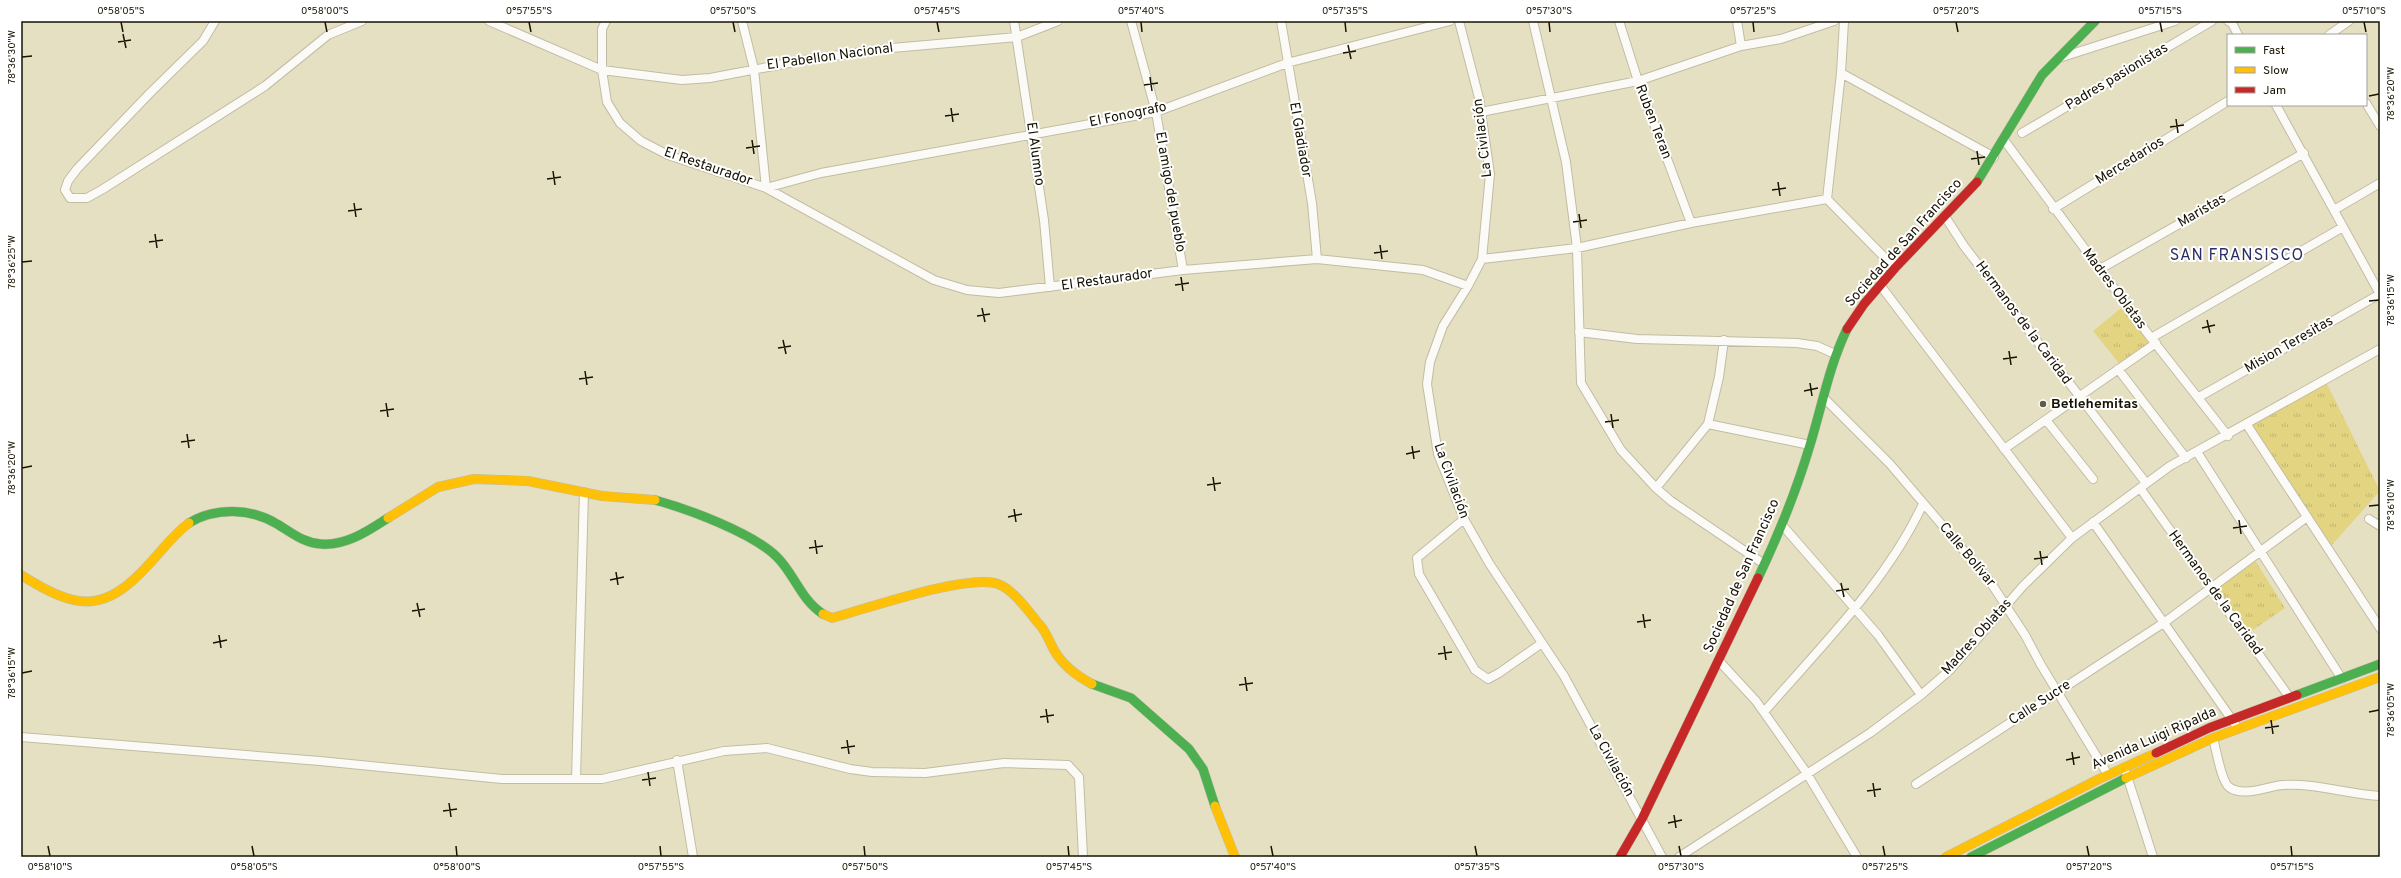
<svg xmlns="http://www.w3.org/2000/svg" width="2401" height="878" font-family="Overpass,sans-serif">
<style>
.park{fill:url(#park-tufts)}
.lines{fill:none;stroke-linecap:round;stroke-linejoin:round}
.street-casing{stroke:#c1bca5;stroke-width:10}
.fast-casing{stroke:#c1bca5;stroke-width:10}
.slow-casing{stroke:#c1bca5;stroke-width:10}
.jam-casing{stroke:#c1bca5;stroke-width:10}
.street{stroke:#fbfaf6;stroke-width:8}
.fast{stroke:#4caf50;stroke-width:9}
.slow{stroke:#ffc107;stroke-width:9}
.jam{stroke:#c62828;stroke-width:9}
.ticks{fill:none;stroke:#171301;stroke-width:1.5}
.poi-dot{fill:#5f5b45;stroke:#fff;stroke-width:1.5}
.labels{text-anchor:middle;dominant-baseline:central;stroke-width:4;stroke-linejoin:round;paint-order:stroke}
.street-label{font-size:14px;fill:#171301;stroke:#fff}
.poi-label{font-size:14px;font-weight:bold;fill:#171301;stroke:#fff;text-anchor:start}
.quarter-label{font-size:16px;letter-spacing:1px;fill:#2c2d67;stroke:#fff}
.neatline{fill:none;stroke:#171301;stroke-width:1.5}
.ticks-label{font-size:10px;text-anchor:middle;fill:#171301}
</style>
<defs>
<pattern id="park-tufts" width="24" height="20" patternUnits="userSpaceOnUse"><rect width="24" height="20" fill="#e3d481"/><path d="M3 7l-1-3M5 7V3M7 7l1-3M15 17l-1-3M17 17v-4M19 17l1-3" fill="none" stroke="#c2b56e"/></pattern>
</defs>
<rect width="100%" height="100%" fill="#e6e0c3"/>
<path class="park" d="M2126 304 2156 343 2122 367 2093 331Z
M2325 380 2380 491 2331 546 2247 425Z
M2253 557 2285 608 2247 634 2213 586Z"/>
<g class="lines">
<defs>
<path id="street" d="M215 21 203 41 150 93 77 169 68 181 65 190 70 198H87L103 189 265 86 328 35 362 21
M489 21 602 70 682 80 710 78 810 59 892 48 1017 37 1058 21
M606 21 602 29V70L607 102 620 123 641 141 668 155 766 188 821 173 1156 112 1287 63 1450 21
M742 21 754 69 766 188 934 280 967 290 999 293 1183 270 1317 259 1423 270 1468 286
M1014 21 1044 220 1050 287
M1131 21 1156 112 1183 270
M1281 21 1312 203 1317 259
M1459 21 1479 98 1490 174 1482 259 1468 286 1443 326 1430 362 1427 384 1438 454 1464 519 1489 563 1564 676 1662 857
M1533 21 1566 162 1577 248 1581 383 1621 450 1656 488 1671 501 1764 564
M1619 21 1638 81 1691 223
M1737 21 1741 46
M1844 21 1841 73 1827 199 1895 268
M2228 21 2232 23 2238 35
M2329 35 2349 21
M2059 58 2175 21
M1841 73 1994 157
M2366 103 2380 126
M2276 105 2380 294
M1481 112 1638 81 1741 46 1781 39 1834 21
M2022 133 2212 21
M2004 140 2151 338 2228 436
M2053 209 2228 101
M2334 210 2380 183
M1946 218 1964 246 2146 483
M1482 259 1577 248 1691 223 1827 199
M2100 269 2304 153
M1880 285 2072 538
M1579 332 1637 339 1797 343 1817 346 1835 354
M2151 338 2343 227
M2118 369 2186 458
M1823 397 1890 464 1989 580 2025 635 2041 665 2108 775
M2199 397 2380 294
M2046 420 2093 479
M1708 424 1810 445
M2247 425 2380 628
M2004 449 2156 343
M2197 452 2342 679
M1656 488 1708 424 1719 377 1724 340
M2140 488 2290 698
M1464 519 1417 558 1419 574 1475 670 1488 679 1499 673 1542 643
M2369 519 2380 526
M2093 522 2235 724
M1783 526 1878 635 1921 695
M1719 661 1756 701 1806 772 1857 857
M1764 712C1821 646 1886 583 1923 504
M21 737 320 761 502 779H602L724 751 767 748 850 769 872 772 925 773 1004 763 1068 765 1079 777 1083 857
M2213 738C2216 748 2221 781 2229 787 2243 798 2267 786 2283 785 2316 783 2347 794 2380 796
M677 760 693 857
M2126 773 2153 857
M576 779 584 492
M1916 784 2165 622 2307 517
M1679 857 1870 733 1921 695 1950 670 2023 586 2072 538 2170 466 2380 349"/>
<path id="fast" d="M1977 182 2042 75 2095 21
M655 500C688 509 753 533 777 557 795 575 801 600 823 614
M189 523C215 507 251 508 277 524 291 532 303 543 321 544 346 546 368 531 388 518
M1758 578C1779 534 1796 492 1810 445 1822 406 1829 366 1847 329
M1092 684 1131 698 1189 749 1203 769 1215 806
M2297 695 2380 664
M1971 857 2126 778"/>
<path id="slow" d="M388 518 438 487 474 479 528 481 602 496 655 500
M21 575C77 610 104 615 151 562 163 549 174 534 189 523
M823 614 832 618C866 609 968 573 998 584 1013 589 1029 612 1039 624 1046 631 1049 641 1054 650 1063 666 1077 676 1092 684
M2126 778 2213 738 2380 677
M1215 806 1235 857
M1946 857 2099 779 2156 753"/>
<path id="jam" d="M1847 329 1864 304 1895 268 1977 182
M2156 753 2209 728 2297 695
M1620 857 1642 819 1758 578"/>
</defs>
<use href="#street" class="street-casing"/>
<use href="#fast" class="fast-casing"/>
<use href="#slow" class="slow-casing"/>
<use href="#jam" class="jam-casing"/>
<use href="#street" class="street"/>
<use href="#fast" class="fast"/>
<use href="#slow" class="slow"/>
<use href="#jam" class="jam"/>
</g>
<path class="ticks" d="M121 22 123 32M325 22 327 32M529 22 531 32M733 22 735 32M937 22 939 32M1141 22 1142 32M1345 22 1346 32M1549 22 1550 32M1753 22 1754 32M1956 22 1958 32M2160 22 2162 32M2364 22 2366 32M123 34 126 48M118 42 131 40M1348 45 1351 59M1343 53 1356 51M22 57 32 56M1150 77 1152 91M1144 85 1158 83M2369 96 2379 94M951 108 953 122M945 116 959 114M2176 119 2178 133M2170 127 2184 125M752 140 754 154M746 148 760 146M1977 151 1979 165M1971 159 1985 157M553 171 555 185M547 179 561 177M1778 182 1780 196M1772 190 1786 188M354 203 356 217M348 211 362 209M1579 214 1581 228M1573 222 1587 220M155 234 157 248M149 242 163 240M1380 245 1382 259M1374 253 1388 251M22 262 32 261M1181 277 1183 291M1175 285 1189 283M2369 301 2379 300M982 308 985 322M977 316 990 314M2207 320 2210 333M2202 328 2215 325M783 340 786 354M778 348 791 346M2009 351 2011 365M2003 359 2017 357M585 371 587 385M579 379 593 377M1810 383 1812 396M1804 391 1818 388M386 403 388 417M380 411 394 409M1611 414 1613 428M1605 422 1619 420M187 434 189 448M181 442 195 440M1412 446 1414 459M1406 454 1420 451M22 468 32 466M1213 477 1215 491M1207 485 1221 483M2369 506 2379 505M1014 509 1016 522M1008 517 1022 514M2239 520 2241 534M2233 528 2247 526M815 540 817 554M809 548 823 546M2040 551 2042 565M2034 559 2048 557M616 572 618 585M610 580 624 577M1841 583 1844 597M1836 591 1849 589M417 603 420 617M412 611 425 609M1643 614 1645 628M1637 622 1651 620M219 635 221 648M213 643 227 640M1444 646 1446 660M1438 654 1452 652M22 673 32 671M1245 677 1247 691M1239 685 1253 683M1046 709 1048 723M2369 712 2379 710M1040 717 1054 715M2271 720 2273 734M2265 728 2279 726M847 740 849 754M841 748 855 746M2072 752 2074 765M2066 760 2080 757M648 772 650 786M642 780 656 778M1873 783 1875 797M1867 791 1881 789M449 803 451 817M443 811 457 809M1674 815 1676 828M1668 823 1682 820M48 846 50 856M252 846 254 856M456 846 457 856M660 846 661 856M864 846 865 856M1068 846 1069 856M1271 846 1273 856M1475 846 1477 856M1679 846 1681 856M1883 846 1885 856M2087 846 2089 856M2291 846 2292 856"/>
<circle class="poi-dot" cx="2043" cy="404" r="4"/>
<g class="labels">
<g class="street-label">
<text transform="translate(830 57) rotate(-8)">El Pabellon Nacional</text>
<text transform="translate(2117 77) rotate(-31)">Padres pasionistas</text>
<text transform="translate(1128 115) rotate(-12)">El Fonografo</text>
<text transform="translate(1653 122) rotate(69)">Ruben Teran</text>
<text transform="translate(1483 138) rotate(-97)">La Civilación</text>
<text transform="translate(1300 140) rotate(80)">El Gladiador</text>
<text transform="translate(1035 154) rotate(82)">El Alumno</text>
<text transform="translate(2130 161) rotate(-32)">Mercedarios</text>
<text transform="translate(708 167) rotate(19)">El Restaurador</text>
<text transform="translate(1170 192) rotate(80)">El amigo del pueblo</text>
<text transform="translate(2202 211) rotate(-30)">Maristas</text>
<text transform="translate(1904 243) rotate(-48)">Sociedad de San Francisco</text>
<text transform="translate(1107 280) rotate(-8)">El Restaurador</text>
<text transform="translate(2114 289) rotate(53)">Madres Oblatas</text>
<text transform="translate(2023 323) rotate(53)">Hermanos de la Caridad</text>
<text transform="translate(2289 345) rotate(-30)">Mision Teresitas</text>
<text transform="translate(1451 481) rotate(70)">La Civilación</text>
<text transform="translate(1967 555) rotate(50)">Calle Bolívar</text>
<text transform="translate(1742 576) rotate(-66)">Sociedad de San Francisco</text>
<text transform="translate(2215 593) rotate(54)">Hermanos de la Caridad</text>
<text transform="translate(1977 637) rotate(-48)">Madres Oblatas</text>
<text transform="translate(2040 703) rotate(-33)">Calle Sucre</text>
<text transform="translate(2154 739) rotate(-24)">Avenida Luigi Ripalda</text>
<text transform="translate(1611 761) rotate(61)">La Civilación</text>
</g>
<g class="poi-label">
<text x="2051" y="404">Betlehemitas</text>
</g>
<g class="quarter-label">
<text x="2237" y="256">SAN FRANSISCO</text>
</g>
</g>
<rect width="2401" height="878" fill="none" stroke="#ffffff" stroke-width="44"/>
<rect x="2227" y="34" width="140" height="72" fill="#ffffff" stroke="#a2a199"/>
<rect x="2235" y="47" width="20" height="6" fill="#4caf50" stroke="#a2a199"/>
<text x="2263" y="54" font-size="12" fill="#171301">Fast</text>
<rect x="2235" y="67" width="20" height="6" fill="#ffc107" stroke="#a2a199"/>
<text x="2263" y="74" font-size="12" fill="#171301">Slow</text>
<rect x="2235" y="87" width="20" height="6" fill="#c62828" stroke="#a2a199"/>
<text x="2263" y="94" font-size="12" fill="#171301">Jam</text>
<rect x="22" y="22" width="2357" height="834" class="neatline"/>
<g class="ticks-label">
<text x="121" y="14">0°58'05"S</text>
<text x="325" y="14">0°58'00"S</text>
<text x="529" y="14">0°57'55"S</text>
<text x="733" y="14">0°57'50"S</text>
<text x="937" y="14">0°57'45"S</text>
<text x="1141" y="14">0°57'40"S</text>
<text x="1345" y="14">0°57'35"S</text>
<text x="1549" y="14">0°57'30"S</text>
<text x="1753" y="14">0°57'25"S</text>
<text x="1956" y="14">0°57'20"S</text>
<text x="2160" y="14">0°57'15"S</text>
<text x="2364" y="14">0°57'10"S</text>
<text transform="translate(11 57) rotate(-90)" y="4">78°36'30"W</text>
<text transform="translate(2390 94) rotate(-90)" y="4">78°36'20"W</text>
<text transform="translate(11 262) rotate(-90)" y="4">78°36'25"W</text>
<text transform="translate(2390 300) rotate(-90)" y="4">78°36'15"W</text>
<text transform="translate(11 468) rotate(-90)" y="4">78°36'20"W</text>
<text transform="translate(2390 505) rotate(-90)" y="4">78°36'10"W</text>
<text transform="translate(11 673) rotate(-90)" y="4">78°36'15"W</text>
<text transform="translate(2390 710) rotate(-90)" y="4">78°36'05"W</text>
<text x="50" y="870">0°58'10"S</text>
<text x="254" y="870">0°58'05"S</text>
<text x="457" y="870">0°58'00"S</text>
<text x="661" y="870">0°57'55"S</text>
<text x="865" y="870">0°57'50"S</text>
<text x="1069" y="870">0°57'45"S</text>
<text x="1273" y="870">0°57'40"S</text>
<text x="1477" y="870">0°57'35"S</text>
<text x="1681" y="870">0°57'30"S</text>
<text x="1885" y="870">0°57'25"S</text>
<text x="2089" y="870">0°57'20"S</text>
<text x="2292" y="870">0°57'15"S</text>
</g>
</svg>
